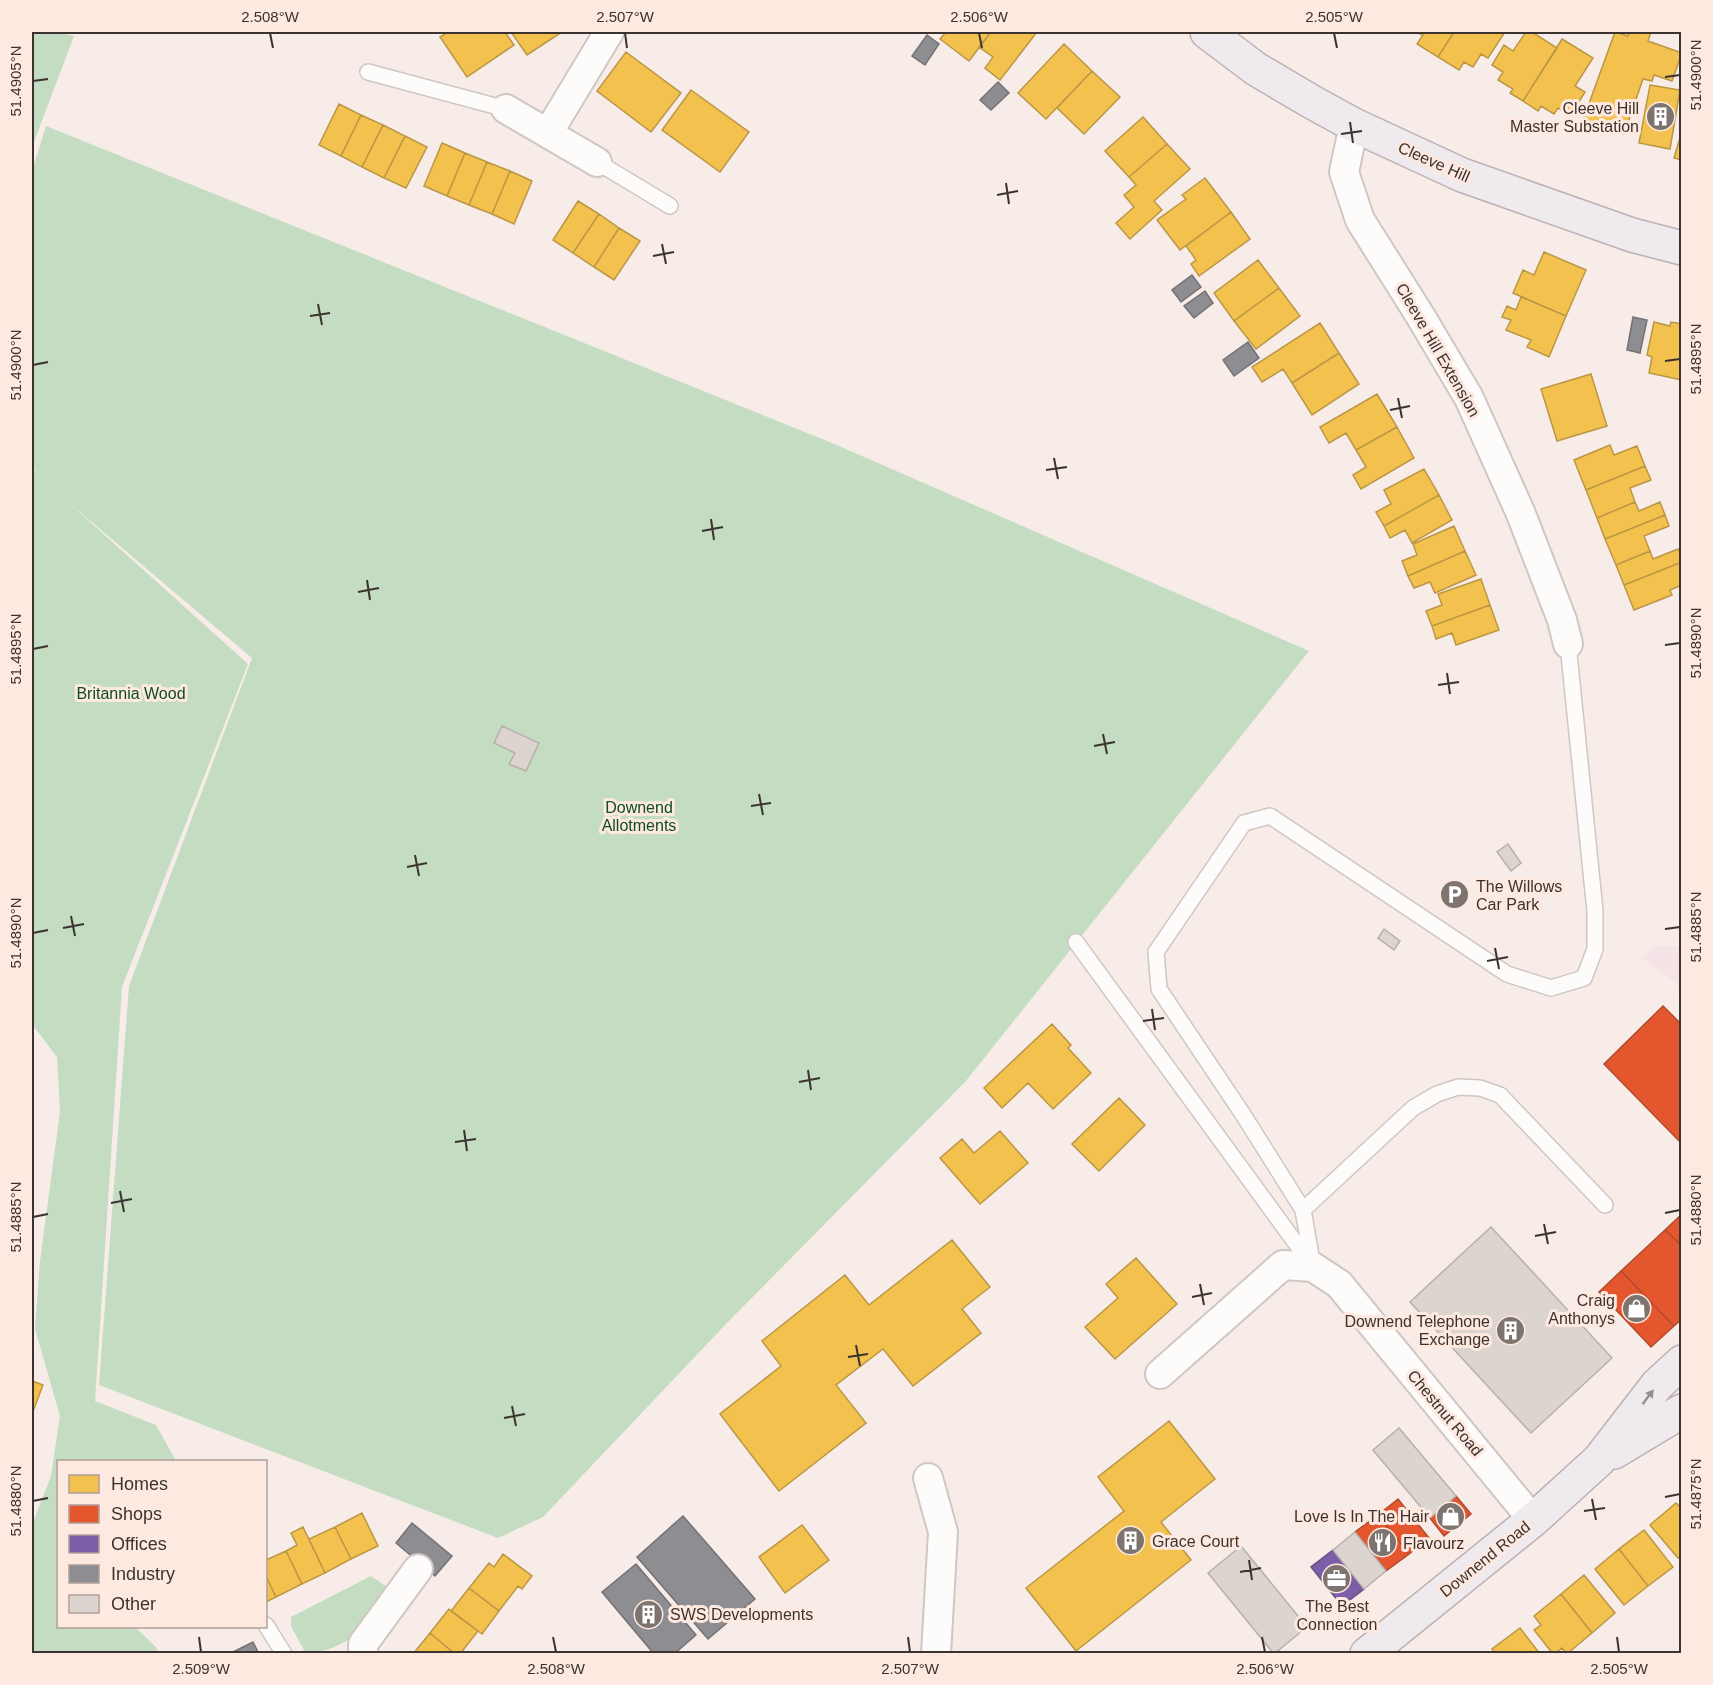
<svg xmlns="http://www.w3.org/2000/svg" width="1713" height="1685" font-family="Helvetica,sans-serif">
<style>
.commercial{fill:#f5e3e8}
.green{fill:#c4dcc1}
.homes{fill:#f2c14e;stroke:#bb9645;stroke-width:1.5}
.shops{fill:#e4572e;stroke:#b14c2f;stroke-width:1.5}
.offices{fill:#7b5ea7;stroke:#685183;stroke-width:1.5}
.industry{fill:#8d8d92;stroke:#747275;stroke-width:1.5}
.building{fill:#dcd4cf;stroke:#b8b0ac;stroke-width:1.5}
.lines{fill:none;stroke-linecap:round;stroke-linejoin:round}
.lane-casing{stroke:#cfc7c3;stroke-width:18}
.street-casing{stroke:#cfc7c3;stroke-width:32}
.primary-casing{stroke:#bdb1b4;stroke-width:36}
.lane{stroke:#fefcfb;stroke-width:15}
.street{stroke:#fefcfb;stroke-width:28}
.primary{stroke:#efeaed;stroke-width:33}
.oneway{fill:#958e8e}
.ticks{fill:none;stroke:#3b3330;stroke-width:2}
.labels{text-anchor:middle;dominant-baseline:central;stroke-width:6;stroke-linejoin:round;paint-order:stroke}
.poi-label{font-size:16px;fill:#3b3330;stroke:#fee9e0;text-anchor:end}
.street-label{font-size:16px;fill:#3b3330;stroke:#fee9e0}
.park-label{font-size:16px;fill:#0b4e20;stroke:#fee9e0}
.neatline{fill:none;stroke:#3b3330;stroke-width:2}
.ticks-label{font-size:15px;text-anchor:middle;fill:#3b3330}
</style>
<rect width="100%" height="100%" fill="#f7ece7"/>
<path class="commercial" d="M1655 946 1681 947V986L1642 958Z"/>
<path class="green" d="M32 32H60L74 36 32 147Z
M46 126 832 443 1309 651 965 1082 726 1324 543 1517 498 1538 99 1385 129 986 252 658 68 502 248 664 122 987 95 1401 156 1425 176 1461 58 1462V1626L135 1627 156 1647 158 1653H32V1619L33 1616 32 1611V1525L51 1476 60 1416 35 1329 40 1261 60 1112 57 1057 32 1024V469L37 473 32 467V171Z
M371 1576 393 1591C375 1614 358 1640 329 1649 322 1652 313 1651 305 1652L291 1626V1617Z"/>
<path class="homes" d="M448 32H505L514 45 467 77 440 37Z
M511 32H562L527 55Z
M946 32H991L969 61 940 39Z
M991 32H1037L1000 80 985 68 993 57 979 47Z
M1415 32H1454L1438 57 1417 44 1423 35Z
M1454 32H1505L1488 58 1481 54 1473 67 1464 62 1459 70 1438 57Z
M1526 32H1532L1557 48 1523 101 1510 93 1513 89 1498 80 1503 72 1492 65 1504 45 1513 51Z
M1615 32 1628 36 1629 32H1651L1648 41 1682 53 1672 81 1654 75 1652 81 1643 79 1624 134 1583 120Z
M1562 39 1593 58 1575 86 1585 92 1570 116 1558 108 1554 114 1541 106 1538 111 1523 101Z
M1064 44 1092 71 1046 119 1018 93Z
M626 52 681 93 651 132 597 91Z
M1092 71 1120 97 1084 134 1057 108Z
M1650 85 1680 90 1670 149 1639 143Z
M691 90 749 132 720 172 662 130Z
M339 104 361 115 341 156 319 145Z
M361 115 383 125 362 167 341 156Z
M1143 117 1167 144 1129 177 1105 151Z
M383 125 405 136 384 178 362 167Z
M1682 131V160L1674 158Z
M405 136 427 147 406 188 384 178Z
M442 143 465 153 447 196 424 186Z
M1167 144 1190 169 1154 201 1162 210 1130 239 1116 223 1134 207 1124 195 1136 185 1129 177Z
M465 153 487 162 469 205 447 196Z
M487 162 510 171 492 214 469 205Z
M510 171 532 181 514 224 492 214Z
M1205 178 1231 212 1180 250 1157 220 1186 199 1182 195Z
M578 201 599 214 573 253 553 240Z
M1231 212 1250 239 1199 276 1191 264 1196 260 1186 246Z
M599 214 619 228 594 267 573 253Z
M619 228 640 241 614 280 594 267Z
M1544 252 1586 270 1566 316 1513 293 1523 270 1534 275Z
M1258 260 1279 288 1234 321 1214 293Z
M1279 288 1300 316 1256 349 1234 321Z
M1521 297 1566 316 1549 357 1527 347 1531 340 1506 330 1511 320 1502 317 1507 306 1516 310Z
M1654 322 1670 326 1671 322 1682 324V380L1649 373 1652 357 1647 355Z
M1320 323 1339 353 1292 383 1283 369 1262 382 1252 367Z
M1339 353 1359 384 1312 415 1292 383Z
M1591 374 1607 426 1557 441 1541 389Z
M1377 394 1397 427 1356 450 1346 433 1329 443 1320 427Z
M1397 427 1414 458 1361 489 1353 475 1366 467 1356 450Z
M1610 445 1614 455 1637 446 1645 466 1586 490 1574 460Z
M1645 466 1651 480 1630 488 1635 502 1597 518 1586 490Z
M1424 469 1439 495 1384 526 1376 512 1391 504 1384 490Z
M1439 495 1452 520 1412 543 1405 530 1390 538 1384 526Z
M1635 502 1639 511 1660 502 1665 515 1605 539 1597 518Z
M1665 515 1669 526 1644 536 1650 551 1616 565 1605 539Z
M1454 526 1465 551 1408 576 1402 561 1417 555 1413 544Z
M1678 549 1682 557V562L1624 585 1616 565 1650 551 1653 559Z
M1465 551 1476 575 1435 593 1430 582 1414 588 1408 576Z
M1682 562V585L1670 590 1672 595 1634 610 1624 585Z
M1481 579 1490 605 1432 626 1426 611 1442 605 1438 594Z
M1490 605 1499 630 1456 645 1452 633 1436 639 1432 626Z
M1052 1024 1071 1045 1068 1048 1091 1073 1053 1109 1028 1083 1002 1108 984 1088Z
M1119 1098 1145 1125 1099 1171 1072 1144Z
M1000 1131 1028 1163 980 1204 940 1158 962 1139 974 1153Z
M952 1240 990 1287 962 1309 981 1333 913 1386 883 1349 836 1385 866 1423 779 1491 720 1414 781 1366 762 1341 845 1275 869 1305Z
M1136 1258 1177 1304 1115 1359 1085 1327 1118 1298 1106 1284Z
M32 1381 43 1385 32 1414Z
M1169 1421 1215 1479 1161 1522 1191 1560 1076 1651 1026 1588 1124 1511 1098 1477Z
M1676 1503 1682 1509V1556L1678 1558 1650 1525Z
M362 1513 378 1546 351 1559 335 1527Z
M802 1525 829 1560 785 1593 759 1557Z
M303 1527 325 1573 302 1584 286 1551 297 1545 291 1533Z
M335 1527 351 1559 325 1573 309 1539Z
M1644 1530 1673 1567 1648 1586 1619 1549Z
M1619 1549 1648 1586 1624 1605 1595 1569Z
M286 1551 302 1584 276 1597 266 1576V1560Z
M503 1554 532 1576 522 1589 518 1586 499 1611 469 1588 489 1563 494 1567Z
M1584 1575 1615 1613 1592 1633 1561 1594Z
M266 1576 276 1597 266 1602Z
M469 1588 499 1611 482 1634 451 1611Z
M1561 1594 1592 1633 1567 1654 1562 1648 1555 1654H1553L1534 1630 1541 1625 1534 1616Z
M449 1609 478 1631 460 1654H455L430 1633Z
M1520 1628 1540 1654H1496L1492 1649Z
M430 1633 455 1654H413Z"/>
<path class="shops" d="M1663 1006 1682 1025V1144L1604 1064Z
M1682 1214V1246L1665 1230Z
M1665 1230 1682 1246V1319L1674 1326 1621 1271Z
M1621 1271 1674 1326 1651 1347 1599 1292Z
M1456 1496 1471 1514 1444 1536 1430 1518Z
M1398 1499 1429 1538 1409 1554 1378 1515Z
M1378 1515 1409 1554 1386 1571 1355 1532Z"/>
<path class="offices" d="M1333 1550 1364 1589 1342 1606 1311 1567Z"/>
<path class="industry" d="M927 35 939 44 925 65 912 56Z
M998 82 1009 93 991 110 980 100Z
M1192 275 1201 287 1181 302 1172 290Z
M1205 291 1213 303 1194 318 1184 306Z
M1633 317 1647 320 1640 353 1627 350Z
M1248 342 1259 358 1234 376 1223 360Z
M683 1516 755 1599 708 1639 637 1557Z
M412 1523 452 1556 435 1576 396 1543Z
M636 1564 696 1635 674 1654H654L602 1592Z
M253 1642 259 1654 231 1653Z"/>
<path class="building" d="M502 726 539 743 526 771 509 764 515 753 494 743Z
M1508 844 1521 863 1511 871 1497 852Z
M1384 929 1400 941 1394 950 1378 938Z
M1491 1227 1612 1358 1531 1433 1410 1302Z
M1399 1428 1456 1496 1430 1518 1373 1450Z
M1355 1532 1386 1571 1364 1589 1333 1550Z
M1241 1546 1307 1627 1274 1654 1208 1573Z"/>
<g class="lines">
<defs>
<path id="lane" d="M368 72 506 109
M597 162 670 206
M1076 942 1311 1264
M1303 1210 1413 1108 1437 1094 1458 1087 1480 1088 1500 1095 1605 1205
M1313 1267 1303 1210 1244 1116 1159 989 1156 952 1244 823 1270 816 1507 974 1551 988 1584 978 1595 949V911L1568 644
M266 1625 284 1654"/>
<path id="street" d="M506 109 597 162
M1354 125 1344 172 1360 220 1421 317 1469 398 1521 514 1562 620 1568 644
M548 133 609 32
M1160 1374 1283 1265 1313 1267 1339 1284 1533 1520
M928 1478 943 1532 936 1654
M363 1654V1644L418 1569"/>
<path id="primary" d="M1207 32 1256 69 1312 102 1354 125 1462 175 1632 235 1682 248
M1614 1452 1682 1411
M1367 1654 1533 1520 1599 1460 1657 1385 1682 1362"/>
</defs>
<use href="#lane" class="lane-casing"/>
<use href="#street" class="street-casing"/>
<use href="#primary" class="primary-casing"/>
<use href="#lane" class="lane"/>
<use href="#street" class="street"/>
<use href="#primary" class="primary"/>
</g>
<defs><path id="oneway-solid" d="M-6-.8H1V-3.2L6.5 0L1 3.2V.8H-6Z" transform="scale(1.5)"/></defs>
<use class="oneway" href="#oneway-solid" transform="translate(1648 1397) rotate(-53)"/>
<path class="ticks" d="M270 33 273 48M625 33 627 48M979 33 982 48M1334 33 1337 48M1665 77 1680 75M33 81 48 79M1350 122 1353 143M1341 134 1362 131M1006 183 1009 204M997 195 1018 191M662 244 666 264M653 256 674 252M318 304 322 325M310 316 330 313M1665 361 1680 359M33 365 48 362M1398 398 1402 418M1390 410 1410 406M1054 458 1058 479M1046 470 1067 467M711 519 714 540M702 531 723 527M367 580 370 600M358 592 379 588M1665 645 1680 643M33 649 48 646M1447 673 1450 694M1438 685 1459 682M1103 734 1107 754M1094 746 1115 742M759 794 763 815M751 806 771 803M415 855 419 876M407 867 427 863M71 916 75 936M63 928 84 924M1665 929 1680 927M33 933 48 930M1495 948 1499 969M1487 961 1508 957M1152 1009 1155 1030M1143 1021 1164 1018M808 1070 811 1090M799 1082 820 1078M464 1130 467 1151M455 1142 476 1139M120 1191 124 1212M111 1203 132 1199M1665 1213 1680 1210M33 1217 48 1214M1544 1224 1548 1244M1535 1236 1556 1232M1200 1284 1204 1305M1192 1297 1212 1293M856 1345 860 1366M848 1357 868 1354M512 1406 516 1426M504 1418 525 1414M1665 1497 1680 1494M1592 1499 1596 1520M33 1501 48 1498M1584 1511 1605 1508M1249 1560 1252 1580M1240 1572 1261 1568M199 1637 201 1652M553 1637 556 1652M908 1637 910 1652M1262 1637 1265 1652M1617 1637 1619 1652"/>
<defs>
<symbol id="building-disc" viewBox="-11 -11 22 22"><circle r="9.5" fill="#7d7470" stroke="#fee9e0"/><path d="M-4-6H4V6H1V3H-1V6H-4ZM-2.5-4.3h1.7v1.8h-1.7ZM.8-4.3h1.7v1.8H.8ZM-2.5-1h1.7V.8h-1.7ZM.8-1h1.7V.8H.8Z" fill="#fff"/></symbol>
<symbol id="parking-disc" viewBox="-11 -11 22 22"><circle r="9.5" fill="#7d7470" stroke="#fee9e0"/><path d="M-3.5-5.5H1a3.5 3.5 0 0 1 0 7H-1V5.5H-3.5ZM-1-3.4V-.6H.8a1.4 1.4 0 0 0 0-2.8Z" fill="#fff"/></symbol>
<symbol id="shop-disc" viewBox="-11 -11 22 22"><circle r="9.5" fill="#7d7470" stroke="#fee9e0"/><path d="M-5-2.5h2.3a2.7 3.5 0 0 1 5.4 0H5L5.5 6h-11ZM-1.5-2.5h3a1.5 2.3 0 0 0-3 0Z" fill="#fff"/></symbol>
<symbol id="restaurant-disc" viewBox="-11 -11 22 22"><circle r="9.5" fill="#7d7470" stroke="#fee9e0"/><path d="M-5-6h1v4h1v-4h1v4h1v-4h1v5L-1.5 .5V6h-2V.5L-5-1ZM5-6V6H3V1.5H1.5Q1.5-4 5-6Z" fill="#fff"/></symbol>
<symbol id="office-disc" viewBox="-11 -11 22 22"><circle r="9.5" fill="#7d7470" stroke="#fee9e0"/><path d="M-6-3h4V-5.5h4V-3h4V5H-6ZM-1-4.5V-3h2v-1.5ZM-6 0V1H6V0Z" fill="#fff"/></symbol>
</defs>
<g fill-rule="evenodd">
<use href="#building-disc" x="1644" y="100" width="33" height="33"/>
<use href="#parking-disc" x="1438" y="878" width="33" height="33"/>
<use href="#shop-disc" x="1620" y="1292" width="33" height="33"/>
<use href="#building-disc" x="1494" y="1314" width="33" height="33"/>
<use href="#shop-disc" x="1434" y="1500" width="33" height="33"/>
<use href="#building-disc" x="1114" y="1524" width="33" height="33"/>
<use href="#restaurant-disc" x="1366" y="1526" width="33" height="33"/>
<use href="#office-disc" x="1320" y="1562" width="33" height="33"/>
<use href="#building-disc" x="632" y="1598" width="33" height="33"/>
</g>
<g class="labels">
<g class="poi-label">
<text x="1639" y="108">Cleeve Hill<tspan x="1639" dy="18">Master Substation</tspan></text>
<text x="1476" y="886" text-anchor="start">The Willows<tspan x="1476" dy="18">Car Park</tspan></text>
<text x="1615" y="1300">Craig<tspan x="1615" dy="18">Anthonys</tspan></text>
<text x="1490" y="1321">Downend Telephone<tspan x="1490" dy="18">Exchange</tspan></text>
<text x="1429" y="1516">Love Is In The Hair</text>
<text x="1152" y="1541" text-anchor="start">Grace Court</text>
<text x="1403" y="1543" text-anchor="start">Flavourz</text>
<text x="1337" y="1606" text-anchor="middle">The Best<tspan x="1337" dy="18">Connection</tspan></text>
<text x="670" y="1614" text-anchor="start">SWS Developments</text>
</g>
<g class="street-label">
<text transform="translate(1434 162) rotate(24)">Cleeve Hill</text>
<text transform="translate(1438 350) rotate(60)">Cleeve Hill Extension</text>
<text transform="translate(1445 1413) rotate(50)">Chestnut Road</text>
<text transform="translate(1485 1559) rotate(-39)">Downend Road</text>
</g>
<g class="park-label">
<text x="131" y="693">Britannia Wood</text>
<text x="639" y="807">Downend<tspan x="639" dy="18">Allotments</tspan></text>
</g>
</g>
<rect width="1713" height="1685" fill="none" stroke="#fee9e0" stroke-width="66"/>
<rect x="57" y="1460" width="210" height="168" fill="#fee9e0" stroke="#b0a09a" stroke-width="1.5"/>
<rect x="69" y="1475" width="30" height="18" fill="#f2c14e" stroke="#b0a09a" stroke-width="1.5"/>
<text x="111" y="1490" font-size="18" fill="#3b3330">Homes</text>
<rect x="69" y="1505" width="30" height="18" fill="#e4572e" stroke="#b0a09a" stroke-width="1.5"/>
<text x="111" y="1520" font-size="18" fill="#3b3330">Shops</text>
<rect x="69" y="1535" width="30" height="18" fill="#7b5ea7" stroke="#b0a09a" stroke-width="1.5"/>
<text x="111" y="1550" font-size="18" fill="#3b3330">Offices</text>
<rect x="69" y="1565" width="30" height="18" fill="#8d8d92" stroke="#b0a09a" stroke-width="1.5"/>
<text x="111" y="1580" font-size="18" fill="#3b3330">Industry</text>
<rect x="69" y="1595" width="30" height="18" fill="#dcd4cf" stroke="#b0a09a" stroke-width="1.5"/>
<text x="111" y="1610" font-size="18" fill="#3b3330">Other</text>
<rect x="33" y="33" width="1647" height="1619" class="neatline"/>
<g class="ticks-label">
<text x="270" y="22">2.508°W</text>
<text x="625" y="22">2.507°W</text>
<text x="979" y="22">2.506°W</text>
<text x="1334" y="22">2.505°W</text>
<text transform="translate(1696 75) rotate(-90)" y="5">51.4900°N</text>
<text transform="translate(16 81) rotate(-90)" y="5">51.4905°N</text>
<text transform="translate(1696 359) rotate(-90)" y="5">51.4895°N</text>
<text transform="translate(16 365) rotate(-90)" y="5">51.4900°N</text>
<text transform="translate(1696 643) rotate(-90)" y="5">51.4890°N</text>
<text transform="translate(16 649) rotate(-90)" y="5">51.4895°N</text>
<text transform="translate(1696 927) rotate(-90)" y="5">51.4885°N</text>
<text transform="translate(16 933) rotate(-90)" y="5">51.4890°N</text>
<text transform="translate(1696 1210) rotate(-90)" y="5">51.4880°N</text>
<text transform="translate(16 1217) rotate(-90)" y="5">51.4885°N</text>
<text transform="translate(1696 1494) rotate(-90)" y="5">51.4875°N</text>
<text transform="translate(16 1501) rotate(-90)" y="5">51.4880°N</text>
<text x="201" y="1674">2.509°W</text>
<text x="556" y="1674">2.508°W</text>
<text x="910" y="1674">2.507°W</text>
<text x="1265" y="1674">2.506°W</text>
<text x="1619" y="1674">2.505°W</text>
</g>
</svg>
